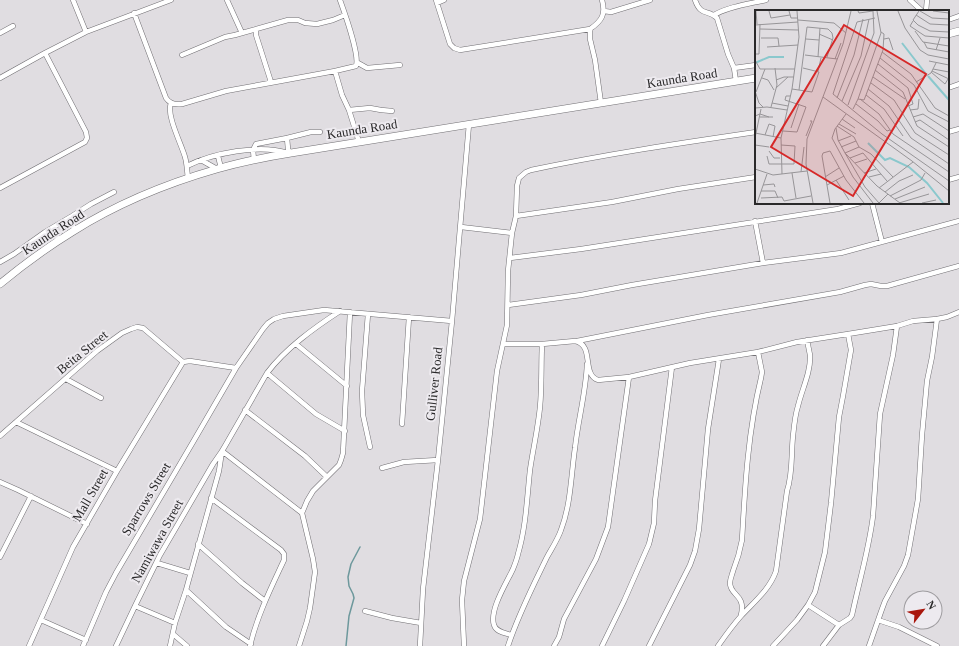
<svg xmlns="http://www.w3.org/2000/svg" width="959" height="646" font-family="Georgia,serif">
<style>
.lines{fill:none;stroke-linecap:round;stroke-linejoin:round}
.stream{stroke:#6d989c;stroke-width:1.5}
.minor-casing{stroke:#716f73;stroke-width:5.5}
.secondary-casing{stroke:#716f73;stroke-width:8}
.minor{stroke:#fff;stroke-width:4.5}
.secondary{stroke:#fff;stroke-width:7}
.labels{text-anchor:middle;dominant-baseline:central;stroke-width:4;stroke-linejoin:round;paint-order:stroke}
.street-label{font-size:13px;fill:#2a292a;stroke:#edeaef}
.inset-river{fill:none;stroke:#8ac8cd;stroke-width:2}
.inset-road{fill:none;stroke:#979598;stroke-width:1}
.view{fill:#d62828;fill-opacity:0.15;stroke:#d62828;stroke-width:2}
.inset-edge{fill:none;stroke:#2a292a;stroke-width:2}
</style>
<rect width="100%" height="100%" fill="#e0dde1"/>
<g class="lines">
<path class="stream" d="M346 646 349 616 354 598 353 594 349 586 348 577 351 564 360 547"/>
<defs>
<path id="minor" d="M73 0 86 32
M227 0 242 33
M436 0 450 44 454 48 460 50 590 29C602 21 606 14 602 0
M695 0C701 17 708 9 717 18L728 54 734 68 736 81
M910 0 922 11
M437 3 444 0
M604 11 611 12 650 0
M926 11 927 0
M134 13 166 98C170 104 175 105 182 104L226 91 335 71 356 66C360 56 344 11 340 0
M714 15C730 6 749 4 766 0
M948 20 959 16
M256 29V35L271 82
M590 29V39L595 60 601 103
M0 33 13 26
M182 55 225 37 235 35 288 20H298L305 23 317 24 333 20 345 15
M358 63 367 68 400 65
M734 68 756 65
M335 71 342 95 349 110 359 142
M0 78 45 53 86 32 171 0
M948 88 959 84
M171 103C166 115 181 143 185 157 187 164 187 171 188 178
M349 110 370 108 381 110 392 111
M948 132 959 129
M287 138 288 149 290 153
M218 156 221 168
M201 160 217 169
M254 160 253 150 256 144 287 138 311 132H320
M187 166C213 153 259 144 288 153
M948 180 959 177
M0 188 85 142 87 138 86 132 45 53
M872 203 882 242
M516 216 612 202 678 189 756 177
M69 218 75 230
M755 221 763 263
M461 227 512 233
M51 229 59 240
M510 258 581 249 838 209 860 203
M0 262 14 254 45 232 72 216 91 204 114 192
M508 305 581 295 632 285 763 263 841 253 959 221
M368 314 362 391 363 415 370 447
M577 341 708 315 840 292 865 285 871 284 881 286H887L959 266
M296 344 347 386
M503 344H542L575 341C595 345 581 374 598 380L629 377 690 363 758 352 797 342 848 334 897 326 913 321 937 319 947 317 959 312
M183 362 190 361 236 368
M267 373 316 414 345 431
M66 379 101 398
M245 410 305 456 327 477
M16 422 117 471
M402 424 409 317
M0 436 97 351 122 333 131 329 137 327 143 328 183 362
M382 468 404 462 438 460
M0 482 18 490 87 524
M211 498 281 550 284 554V560C271 588 257 616 250 646
M198 544 242 583 265 601
M0 557 31 496
M157 563 190 573
M186 590 226 627 251 644
M808 605 839 625
M135 606 175 623
M365 611 392 618 421 623
M741 615C746 594 730 596 730 583 730 579 732 575 733 571 737 561 740 551 742 540 745 486 748 431 761 378L762 372 758 352
M41 620 86 640
M878 620 899 627 937 646
M173 634 187 646
M511 635C505 633 496 632 494 625 489 610 507 582 513 569 515 564 517 559 518 554 526 527 527 498 530 470 533 449 538 428 540 407 542 386 541 365 542 344
M29 646 73 547 117 471 183 362
M83 646 106 592 116 573 193 442 236 368 263 329 268 323 274 319 283 316 324 310 452 321
M116 646 135 606 160 555 188 507 213 464 222 451 302 513
M170 646 175 623 186 590 219 471 222 451 225 446 267 373C286 348 314 328 340 311
M299 646 307 621 310 608 315 572 313 559 302 513 307 501 313 491 339 465 341 460 343 453 350 312
M420 646 423 589 438 460 452 321 469 124
M464 646 462 600 464 581 480 519 497 371 507 325 508 271 512 233 516 216 517 186 519 178 526 172 531 170C606 154 681 143 756 132
M508 646C518 615 533 586 547 557 552 548 558 539 561 530 571 504 571 475 575 448 578 420 586 392 587 364
M554 646 559 637 564 619 596 559 608 527 629 377
M602 646 624 601 649 544 654 523 655 501 672 367
M649 646 690 565 695 551 699 529 708 429 719 359
M718 646C725 636 733 625 741 616 754 602 770 589 776 571L787 491C793 473 791 454 793 436 794 426 795 415 798 406 802 389 811 372 810 355 809 350 808 345 807 340
M773 646 797 620 808 605 815 592 825 552 831 503 839 417 843 396 851 350 848 334
M823 646 839 625 850 618 852 615C859 582 869 549 873 516L880 414 893 355 897 326
M869 646 882 609 885 601 904 566 908 555 918 499 922 435 927 381 932 357 937 319"/>
<path id="secondary" d="M948 34 959 31
M0 284C23 265 46 248 72 232 115 205 168 183 217 169 241 162 266 157 291 153L756 78"/>
</defs>
<use href="#minor" class="minor-casing"/>
<use href="#secondary" class="secondary-casing"/>
<use href="#minor" class="minor"/>
<use href="#secondary" class="secondary"/>
</g>
<g class="labels">
<g class="street-label">
<text transform="translate(682 78) rotate(-9)">Kaunda Road</text>
<text transform="translate(362 129) rotate(-9)">Kaunda Road</text>
<text transform="translate(53 232) rotate(-33)">Kaunda Road</text>
<text transform="translate(82 352) rotate(-39)">Beita Street</text>
<text transform="translate(434 384) rotate(-84)">Gulliver Road</text>
<text transform="translate(90 495) rotate(-60)">Mall Street</text>
<text transform="translate(146 499) rotate(-59)">Sparrows Street</text>
<text transform="translate(157 541) rotate(-61)">Namiwawa Street</text>
</g>
</g>
<g transform="translate(755 10)">
<rect width="194" height="194" fill="#e0dde1"/>
<path class="inset-river" d="M147 33 171 64M0 53 14 47H29M173 66 194 90M113 133 130 150 135 148 154 157 172 173 188 193"/>
<path class="inset-road" d="M1 1 2 14M14 1 16 8 35 5M34 1 36 8H43M143 1 150 18 165 40 173 45 194 49M164 1 158 10 163 15 175 21 194 22M165 1 177 8 194 9M178 1 194 3M161 5 175 14 194 15M120 8 102 12 78 84 127 124 194 171M43 10 79 13 91 23M158 11 155 16 170 26 194 28M0 15 43 12M5 19 43 20M160 21 168 32 194 36M64 24 78 30M6 28H23L24 36M51 29 64 30M129 29 134 28 138 40M169 32 172 38 194 42M12 37 43 35M181 40 185 28M127 42 156 64 180 98 194 106M0 44H4L5 14M50 45 82 49M63 47 65 18M125 48 159 75 173 101 194 112M80 49 86 33M0 50 5 59H40M174 51 194 55M123 54 153 78 158 94 153 96M178 59 194 62M120 60 148 82 162 116 194 137M63 61 66 48M177 61 194 69M176 62 190 74 193 69M118 67 150 89M7 68 13 70 19 80M21 70 29 67H39M161 72 176 63 181 53M116 73 139 90 160 123 194 145M21 78 33 67M37 79 57 82 64 62 48 58M113 79 134 96 156 128 194 154M44 80 52 17 73 19 77 23 78 28 72 47M0 81 4 93 8 97M1 82 10 59M111 85 129 99 148 126M68 87 157 151 194 181M82 88 99 45 108 9M103 89 126 23 122 1M105 89 124 104 138 124 194 162M87 91 106 46 114 9M17 93 33 96M101 94 123 111 132 121 135 120M93 95 119 23 118 1 104 3 103 1M16 97 22 75 20 58M0 98 12 97 32 100M98 99 103 89 109 90 111 85 128 40 129 24 126 22M155 100 163 99 164 89M91 104 80 119 77 128 98 167 118 193M0 106 5 104 14 107M5 107H18M158 107 168 104 194 121M87 109 100 118M160 112 165 110 194 130M84 114 101 124M82 116 99 127 104 137 116 144 138 167M36 118 44 94M81 118 83 130 90 143 122 176 145 193M28 121 42 122 51 97 30 90 31 86H35M0 123 26 128M10 125 14 114 20 116 18 127M51 126 57 111H55M0 128 6 99M83 131 96 126M0 135 14 137M86 137 101 131M104 137 90 143 110 177 124 193M14 141 19 148H25M75 141 91 170 109 193M12 146 14 154H39L40 136 26 135M95 148 108 143 132 171M100 153 112 149M0 159 18 165 52 161M46 162 49 137M37 163 41 188M109 163 121 159M27 164 26 128 37 79 44 27 42 1M70 167 84 158M114 167 126 164M81 170 94 190M8 175 19 174 20 177M72 175 89 166M124 178 158 152M6 181H20L23 188M130 182 144 171 158 165M135 186 166 170 170 163M6 188 27 187 29 191 56 186M140 189 170 177M2 193 12 164M58 193 51 154 52 129 88 34 96 1M75 193 67 146 68 143 75 141M124 193 133 184M144 193 174 184M167 193 181 190"/>
<path class="view" d="M89 15 171 64 98 186 16 137Z"/>
<rect width="194" height="194" class="inset-edge"/>
</g>
<g transform="translate(923 610) rotate(59)"><circle r="19" fill="#edeaef" stroke="#9f9da0"/>
<path d="M0-3L7 15L0 10L-7 15Z" fill="#a9170d"/>
<text y="-6" font-size="11" font-weight="bold" text-anchor="middle" fill="#2a292a">N</text>
</g>
</svg>
